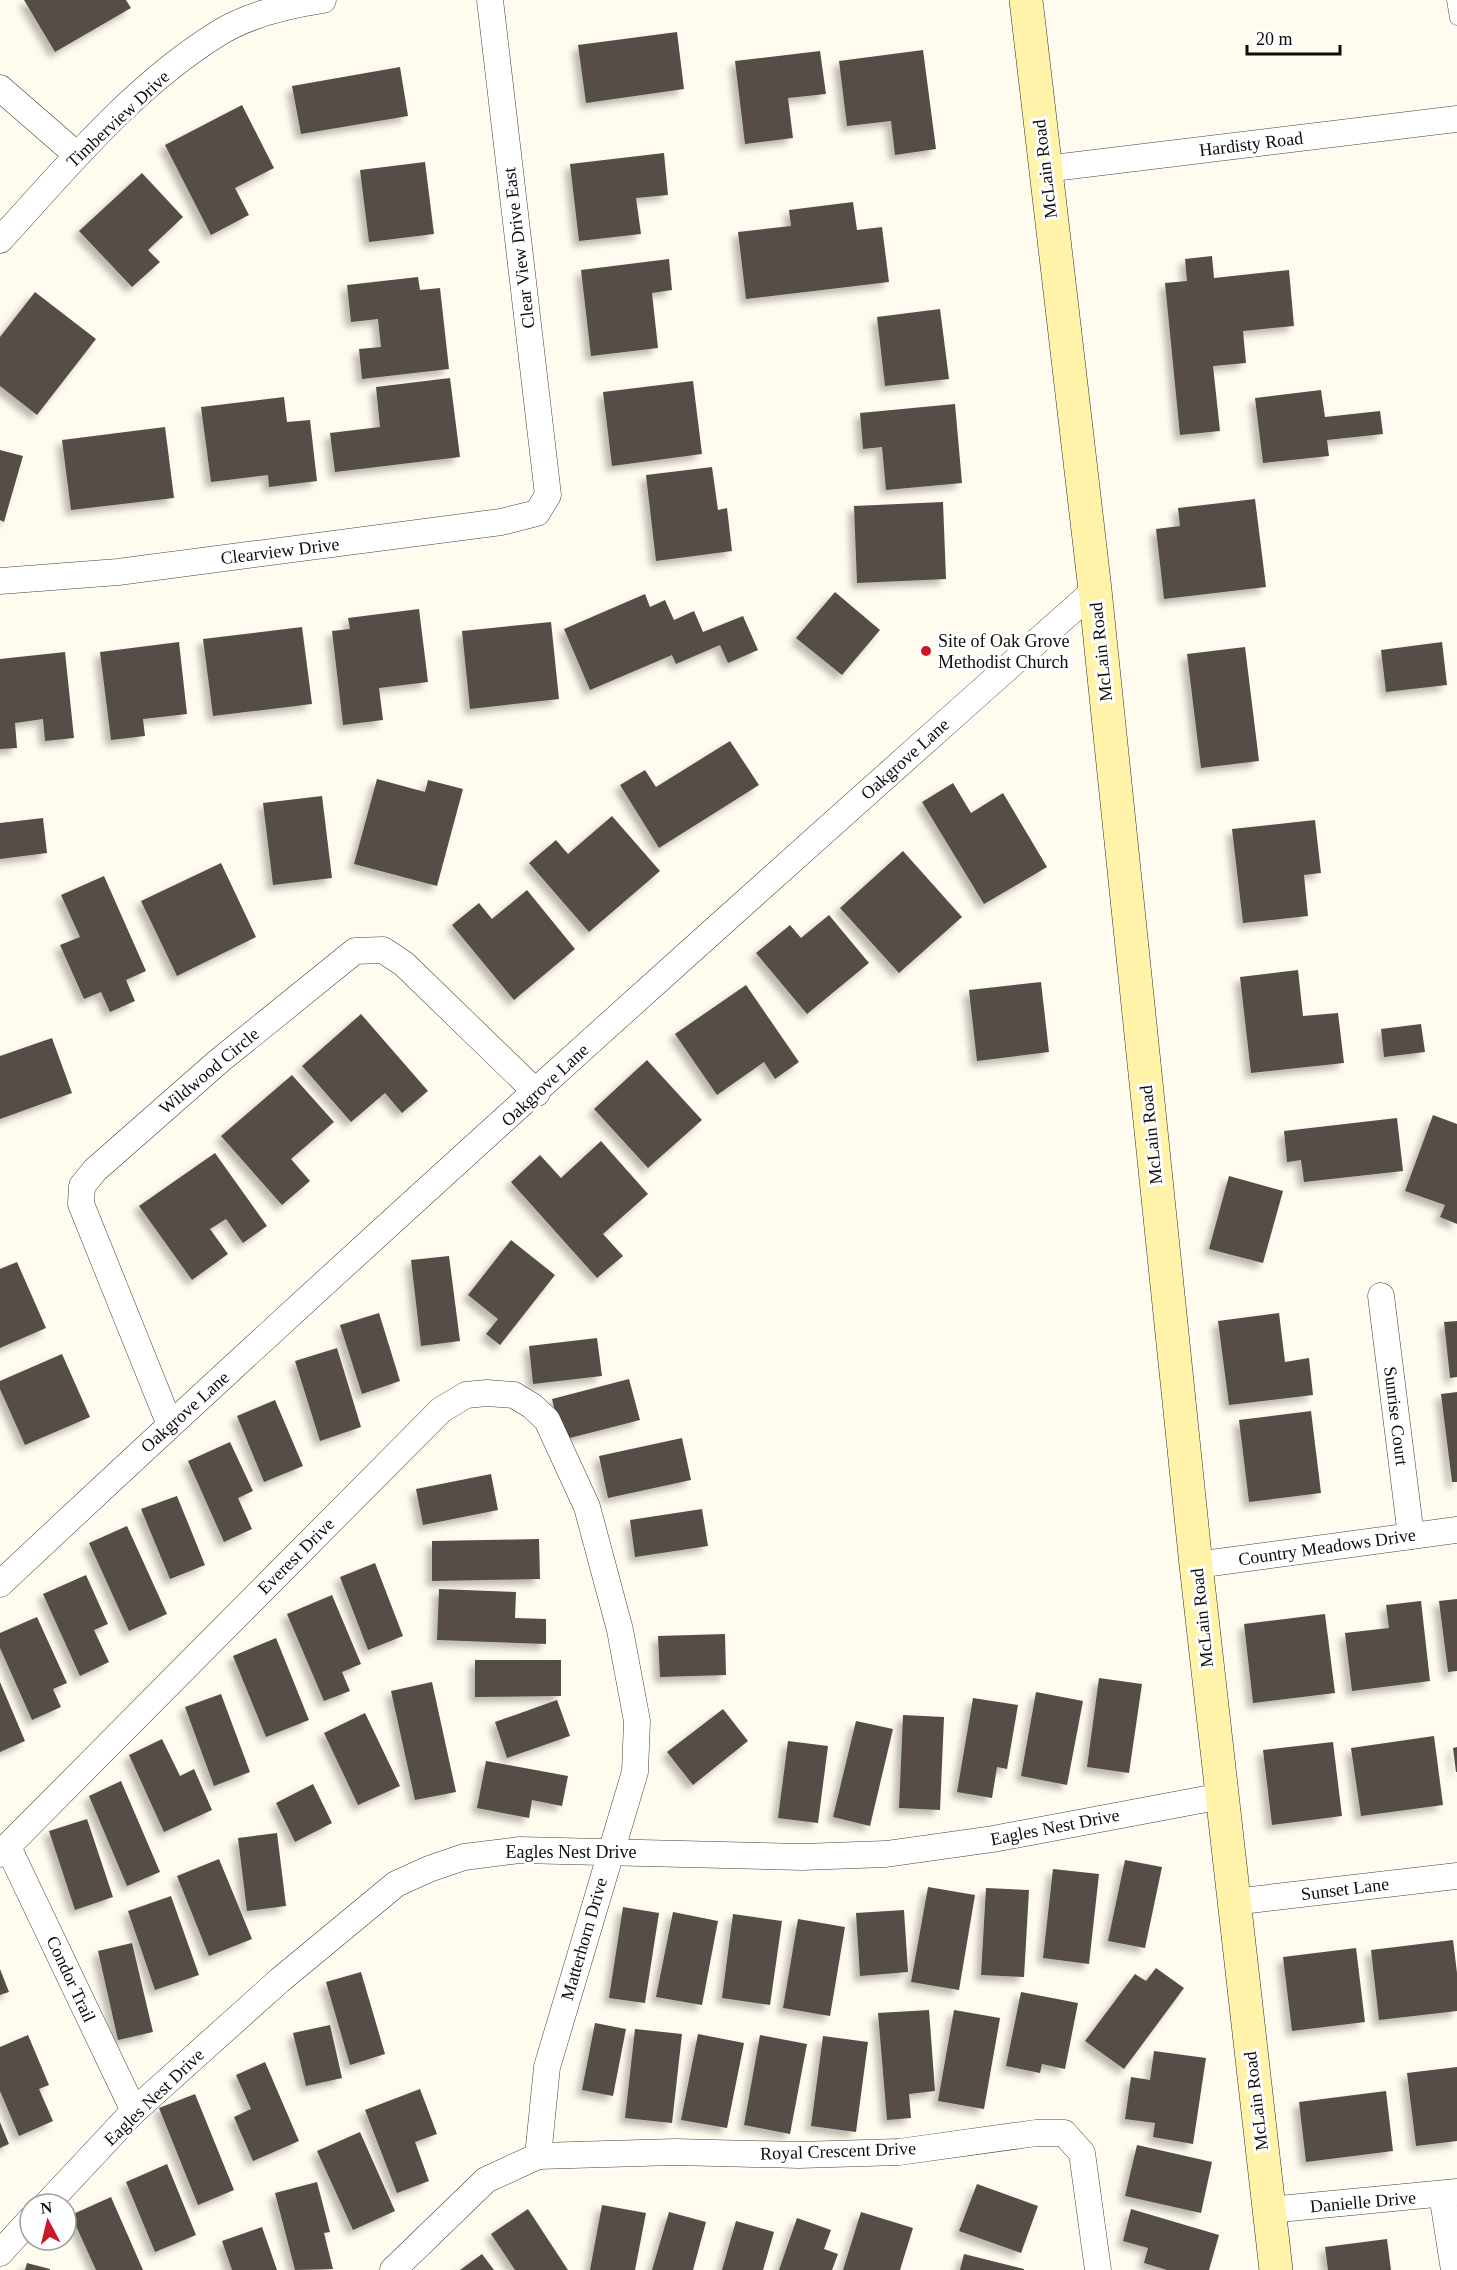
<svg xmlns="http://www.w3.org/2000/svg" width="1457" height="2270" font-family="Georgia,serif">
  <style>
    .building { fill: #574e48; filter: url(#shadow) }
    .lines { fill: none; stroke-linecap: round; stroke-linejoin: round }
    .lane-casing { stroke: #404040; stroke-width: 15 }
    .street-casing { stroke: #404040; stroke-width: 27 }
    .secondary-casing { stroke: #2f2f2f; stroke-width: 34 }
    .lane { stroke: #fff; stroke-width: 14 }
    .street { stroke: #fff; stroke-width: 26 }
    .secondary { stroke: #fff3a9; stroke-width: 33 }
    .poi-dot { fill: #cd1623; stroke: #fff; stroke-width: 2 }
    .labels { text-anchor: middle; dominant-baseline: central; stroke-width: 6; stroke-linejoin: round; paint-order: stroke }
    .street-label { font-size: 18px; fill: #0d0d0d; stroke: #fff }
    .poi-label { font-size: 18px; fill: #0d0d0d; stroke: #fff; text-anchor: start }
  </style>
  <defs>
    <filter id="shadow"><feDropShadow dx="-5.5" dy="5.5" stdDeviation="3" flood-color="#0004"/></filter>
  </defs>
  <rect width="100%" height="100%" fill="#fffbee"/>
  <g class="building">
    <polygon points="24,0 126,0 131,8 55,52"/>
    <polygon points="677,32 684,89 586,103 578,45"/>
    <polygon points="923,50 936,149 895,155 891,121 847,126 839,61"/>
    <polygon points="820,51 826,94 788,98 793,138 745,144 735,61"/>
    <polygon points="400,67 408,116 301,134 292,86"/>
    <polygon points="242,105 274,168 235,188 249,215 211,235 165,145"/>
    <polygon points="664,153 668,195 636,198 641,234 579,241 570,164"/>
    <polygon points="425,162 434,234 369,242 360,170"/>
    <polygon points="142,173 183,217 148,250 160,262 132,287 79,231"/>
    <polygon points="853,202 857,230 882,227 889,282 746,299 738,232 791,226 789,210"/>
    <polygon points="1212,256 1214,278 1289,270 1294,326 1243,331 1246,363 1213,366 1220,431 1180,435 1165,283 1187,281 1185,259"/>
    <polygon points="669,259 672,290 652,293 658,348 591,356 581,270"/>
    <polygon points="418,277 420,290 440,288 449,369 362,379 359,349 381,347 378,319 351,322 347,285"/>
    <polygon points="35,292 96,339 37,415 0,386 0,337"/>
    <polygon points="940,309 949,379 885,386 877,317"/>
    <polygon points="450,378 460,457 335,472 330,433 380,427 376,387"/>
    <polygon points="693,381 702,454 612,466 603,392"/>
    <polygon points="1321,390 1325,417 1380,411 1383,434 1327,440 1329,456 1263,463 1255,398"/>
    <polygon points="284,397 287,422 310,420 317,481 269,487 268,475 211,482 201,407"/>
    <polygon points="955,404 962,483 886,490 882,447 863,449 860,413"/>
    <polygon points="165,427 174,498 71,510 62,440"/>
    <polygon points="0,450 23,456 4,522 0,520"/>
    <polygon points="712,467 718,510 727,508 732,551 656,561 646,475"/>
    <polygon points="1255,499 1266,587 1164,599 1156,529 1180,526 1178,508"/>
    <polygon points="943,502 946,579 857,583 854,506"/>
    <polygon points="835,592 880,630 842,675 796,638"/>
    <polygon points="645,594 650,607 665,600 674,620 694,611 703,632 743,616 758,650 728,663 720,645 676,664 672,655 590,690 564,629"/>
    <polygon points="419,609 428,682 379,688 383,720 343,725 332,631 350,629 348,618"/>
    <polygon points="551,622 559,699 470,709 462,631"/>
    <polygon points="302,627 312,704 213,716 203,639"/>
    <polygon points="179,642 187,714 143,719 145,736 111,740 100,652"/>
    <polygon points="1442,642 1447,685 1386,692 1381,650"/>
    <polygon points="1245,647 1259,761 1201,768 1187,654"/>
    <polygon points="65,652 74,738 45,741 43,719 15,723 17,748 0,749 0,659"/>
    <polygon points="730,741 759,785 659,848 620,785 645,770 656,787"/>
    <polygon points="377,779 425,792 428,780 463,789 437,886 354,864"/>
    <polygon points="953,783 971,813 1003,793 1047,867 984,904 922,802"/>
    <polygon points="322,796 332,878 273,885 263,803"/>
    <polygon points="612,816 660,871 589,932 529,863 556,840 568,854"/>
    <polygon points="43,818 47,853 0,859 0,823"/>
    <polygon points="1315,820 1321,873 1304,875 1308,916 1243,923 1232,829"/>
    <polygon points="903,851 962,917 899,973 840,908"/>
    <polygon points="221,863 256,937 177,976 141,901"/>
    <polygon points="104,876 146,971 126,980 135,1001 110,1012 101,992 84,999 60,945 80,937 61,895"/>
    <polygon points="527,890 575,949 514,1000 452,925 479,903 492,919"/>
    <polygon points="829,915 869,963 807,1014 756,953 790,925 801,938"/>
    <polygon points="1298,970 1303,1016 1338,1013 1344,1063 1251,1073 1240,977"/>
    <polygon points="1041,982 1049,1052 977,1061 969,990"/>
    <polygon points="746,985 799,1062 775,1079 764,1062 717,1095 675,1034"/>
    <polygon points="361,1014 428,1091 402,1113 385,1093 351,1122 302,1066"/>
    <polygon points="1421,1024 1425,1052 1384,1057 1381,1029"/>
    <polygon points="52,1038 72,1093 0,1119 0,1056"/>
    <polygon points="647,1060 702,1120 648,1168 594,1109"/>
    <polygon points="292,1075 334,1122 291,1159 310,1181 282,1205 221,1136"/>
    <polygon points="1433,1115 1457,1124 1457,1224 1440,1217 1445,1205 1405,1191"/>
    <polygon points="1397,1118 1403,1171 1304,1182 1301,1160 1287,1162 1284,1131"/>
    <polygon points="601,1141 648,1194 603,1234 623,1256 597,1278 511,1182 540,1155 561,1178"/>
    <polygon points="215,1153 267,1226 243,1243 226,1219 210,1229 228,1254 192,1280 139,1206"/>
    <polygon points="1229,1176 1283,1191 1263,1263 1209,1249"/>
    <polygon points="511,1240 555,1275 500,1345 486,1334 498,1319 468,1295"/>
    <polygon points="449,1256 460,1341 421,1346 411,1260"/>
    <polygon points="17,1262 46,1328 0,1348 0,1269"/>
    <polygon points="379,1313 400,1381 362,1394 340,1325"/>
    <polygon points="1279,1313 1285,1362 1309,1358 1313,1395 1229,1405 1218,1321"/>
    <polygon points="1457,1321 1457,1377 1450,1378 1444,1322"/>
    <polygon points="597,1338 602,1376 533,1384 529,1346"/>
    <polygon points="337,1348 361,1427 320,1441 295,1361"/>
    <polygon points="62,1354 90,1417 25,1445 0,1389 0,1381"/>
    <polygon points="629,1379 640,1420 562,1440 552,1399"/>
    <polygon points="1457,1392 1457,1482 1452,1482 1441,1394"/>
    <polygon points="275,1400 303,1466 264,1482 237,1416"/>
    <polygon points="1311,1411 1321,1493 1249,1502 1239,1420"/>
    <polygon points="682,1438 691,1480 608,1498 599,1456"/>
    <polygon points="230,1442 253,1491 238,1498 252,1529 224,1542 188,1461"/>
    <polygon points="491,1474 498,1510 423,1525 416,1489"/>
    <polygon points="177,1496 205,1565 170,1579 141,1509"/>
    <polygon points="702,1509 708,1546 635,1557 630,1520"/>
    <polygon points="127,1526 167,1614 129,1631 89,1543"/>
    <polygon points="539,1539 540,1579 432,1581 432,1541"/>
    <polygon points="375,1563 403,1636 368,1650 340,1577"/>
    <polygon points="86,1575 108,1624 94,1630 109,1662 80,1676 43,1594"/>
    <polygon points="439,1589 516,1592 515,1618 546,1619 546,1644 437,1640"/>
    <polygon points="332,1595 361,1664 342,1672 350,1691 324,1701 287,1614"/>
    <polygon points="1457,1599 1457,1671 1448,1672 1439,1601"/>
    <polygon points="1421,1601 1430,1681 1352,1691 1345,1633 1389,1628 1386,1605"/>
    <polygon points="1325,1614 1335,1693 1253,1703 1244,1624"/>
    <polygon points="37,1617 67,1683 53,1689 61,1707 32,1720 0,1648 0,1633"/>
    <polygon points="725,1634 726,1675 660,1677 658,1636"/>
    <polygon points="276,1638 309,1720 266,1737 233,1656"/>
    <polygon points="475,1660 561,1660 561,1696 475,1697"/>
    <polygon points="1099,1678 1142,1684 1129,1773 1087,1767"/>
    <polygon points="0,1682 25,1741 0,1752"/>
    <polygon points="432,1682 456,1792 415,1800 391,1691"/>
    <polygon points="1036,1692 1083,1701 1067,1785 1021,1776"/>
    <polygon points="221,1694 250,1772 214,1786 185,1707"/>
    <polygon points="973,1698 1018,1705 1007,1769 997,1767 992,1798 957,1792"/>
    <polygon points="557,1700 570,1736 507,1758 495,1722"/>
    <polygon points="723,1709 748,1741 693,1785 667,1752"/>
    <polygon points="365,1713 400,1786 358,1805 324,1733"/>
    <polygon points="903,1715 944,1717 940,1810 899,1808"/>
    <polygon points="856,1721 893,1729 870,1826 833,1817"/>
    <polygon points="1434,1736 1443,1805 1361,1816 1351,1748"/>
    <polygon points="162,1739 180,1776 194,1769 212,1810 164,1832 129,1755"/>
    <polygon points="788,1741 828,1746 818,1823 778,1818"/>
    <polygon points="1333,1742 1342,1816 1272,1825 1263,1750"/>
    <polygon points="1457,1747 1457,1772 1456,1772 1453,1748"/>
    <polygon points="486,1761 568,1776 562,1806 532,1800 529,1818 477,1808"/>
    <polygon points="121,1781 160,1872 127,1886 89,1796"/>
    <polygon points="313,1784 332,1823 295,1842 276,1803"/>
    <polygon points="87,1819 113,1897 75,1910 49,1831"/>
    <polygon points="277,1833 286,1906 247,1911 238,1838"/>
    <polygon points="219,1859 252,1939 209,1956 177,1876"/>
    <polygon points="1125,1860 1162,1867 1145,1948 1108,1941"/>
    <polygon points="1053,1869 1099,1874 1089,1964 1043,1958"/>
    <polygon points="928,1887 975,1895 959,1990 911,1982"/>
    <polygon points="986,1888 1029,1890 1024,1977 981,1975"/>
    <polygon points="171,1896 199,1975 155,1990 128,1911"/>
    <polygon points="623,1907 659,1913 645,2003 609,1998"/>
    <polygon points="904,1910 908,1972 860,1976 856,1913"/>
    <polygon points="673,1912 718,1921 702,2005 656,1997"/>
    <polygon points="733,1914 782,1921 770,2005 722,1998"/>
    <polygon points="798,1919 845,1927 830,2016 783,2008"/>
    <polygon points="1453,1940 1457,1973 1457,2011 1379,2020 1371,1950"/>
    <polygon points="132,1943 153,2032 118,2040 98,1951"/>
    <polygon points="1356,1948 1365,2022 1292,2031 1283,1957"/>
    <polygon points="1156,1968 1184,1988 1124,2069 1085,2041 1135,1974 1146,1981"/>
    <polygon points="0,1969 9,1992 0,1995"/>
    <polygon points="361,1972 385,2054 350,2065 326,1982"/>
    <polygon points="1021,1992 1078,2003 1065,2069 1042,2064 1040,2073 1006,2066"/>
    <polygon points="929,2010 935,2091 909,2094 911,2118 887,2120 878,2013"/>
    <polygon points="954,2010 1000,2018 984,2109 938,2101"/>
    <polygon points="595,2023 626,2029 613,2096 582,2090"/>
    <polygon points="330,2025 342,2078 306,2086 293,2033"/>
    <polygon points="635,2029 682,2034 672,2123 625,2118"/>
    <polygon points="698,2034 744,2043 727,2128 681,2120"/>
    <polygon points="28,2035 49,2085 39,2089 53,2121 19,2136 0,2091 0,2047"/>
    <polygon points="760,2035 807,2044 790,2134 744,2125"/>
    <polygon points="823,2036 868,2042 856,2132 811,2126"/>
    <polygon points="1154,2051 1206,2058 1193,2144 1153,2137 1155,2123 1125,2119 1131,2077 1150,2080"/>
    <polygon points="265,2062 299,2141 253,2161 234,2117 251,2109 236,2075"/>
    <polygon points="1457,2067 1457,2141 1416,2146 1407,2073"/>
    <polygon points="420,2089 437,2134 415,2142 429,2181 397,2193 365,2110"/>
    <polygon points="1386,2091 1393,2151 1306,2162 1299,2102"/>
    <polygon points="195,2094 234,2190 198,2205 159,2108"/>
    <polygon points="0,2122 9,2144 0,2148"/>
    <polygon points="360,2132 395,2211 353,2230 317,2151"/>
    <polygon points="1137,2145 1212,2162 1201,2213 1125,2196"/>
    <polygon points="167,2164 196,2235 155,2252 126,2182"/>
    <polygon points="317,2182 330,2232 324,2233 333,2269 295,2270 275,2193"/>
    <polygon points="977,2184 1038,2206 1021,2253 959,2231"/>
    <polygon points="111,2197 143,2270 96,2270 71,2215"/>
    <polygon points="602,2205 646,2213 635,2270 590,2270"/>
    <polygon points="528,2209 568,2270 515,2270 491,2234"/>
    <polygon points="1131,2209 1219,2235 1209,2270 1167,2270 1144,2263 1148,2248 1123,2241"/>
    <polygon points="669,2212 706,2222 693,2270 652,2270"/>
    <polygon points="861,2212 913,2228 900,2270 843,2270"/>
    <polygon points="797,2218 831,2230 824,2249 838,2254 832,2270 779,2270"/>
    <polygon points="736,2221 774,2232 763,2270 722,2270"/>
    <polygon points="262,2227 277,2270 232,2270 222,2241"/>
    <polygon points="1387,2239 1391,2270 1328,2270 1325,2247"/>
    <polygon points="482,2254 494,2270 460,2270"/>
    <polygon points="964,2254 1024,2269 1024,2270 960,2270"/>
    <polygon points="27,2263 50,2269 50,2270 25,2270"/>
  </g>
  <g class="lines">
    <defs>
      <polyline id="lane" points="1454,0 1457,18"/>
      <g id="street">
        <polyline points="0,88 77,155"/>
        <polyline points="1045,169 1457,119"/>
        <path d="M0,240c67,-73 133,-154 219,-207 29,-18 71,-28 104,-33"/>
        <polyline points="0,581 118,572 501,522 537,513 548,495 490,0"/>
        <polyline points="1381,1296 1411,1536"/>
        <polyline points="170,1425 81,1204 82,1186 95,1170 219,1061 355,951 383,950 404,964 537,1093"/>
        <polyline points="1196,1565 1457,1530"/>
        <path d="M0,1584c359,-337 726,-666 1095,-994"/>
        <polyline points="8,1847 134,2111"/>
        <polyline points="0,1854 441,1410 466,1395 487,1393 514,1395 532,1406 547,1420 587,1507 620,1630 637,1721 635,1772 547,2067 538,2156 486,2180 393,2270"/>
        <polyline points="1233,1902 1457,1876"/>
        <polyline points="538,2156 675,2152 799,2155 899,2152 1036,2133 1064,2133 1082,2153 1098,2270"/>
        <polyline points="1442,2194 1454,2270"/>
        <polyline points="47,2204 134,2111 280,1980 396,1884 429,1869 464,1857 520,1850 802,1857 886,1854 993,1839 1222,1796"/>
        <polyline points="1269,2210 1457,2192"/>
        <polyline points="0,2253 30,2220"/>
      </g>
      <polyline id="secondary" points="1026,0 1095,590 1196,1565 1276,2270"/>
    </defs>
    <use href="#lane" class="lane-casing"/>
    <use href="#street" class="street-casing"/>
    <use href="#secondary" class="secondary-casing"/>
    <use href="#lane" class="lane"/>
    <use href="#street" class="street"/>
    <use href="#secondary" class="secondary"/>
  </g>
  <circle class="poi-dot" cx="926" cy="651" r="6"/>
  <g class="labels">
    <g class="street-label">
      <text transform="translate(118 119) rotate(-43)">Timberview Drive</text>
      <text transform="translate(1251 144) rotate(-7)">Hardisty Road</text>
      <text transform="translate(1045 169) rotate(-97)">McLain Road</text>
      <text transform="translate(519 248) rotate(-97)">Clear View Drive East</text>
      <text transform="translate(280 551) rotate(-7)">Clearview Drive</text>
      <text transform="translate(1101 652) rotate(-96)">McLain Road</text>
      <text transform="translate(905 759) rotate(-42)">Oakgrove Lane</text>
      <text transform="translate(209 1071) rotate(-40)">Wildwood Circle</text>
      <text transform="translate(545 1085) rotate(-43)">Oakgrove Lane</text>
      <text transform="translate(1151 1135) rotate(-96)">McLain Road</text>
      <text transform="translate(185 1412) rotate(-42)">Oakgrove Lane</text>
      <text transform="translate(1396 1416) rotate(83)">Sunrise Court</text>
      <text transform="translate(1327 1547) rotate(-8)">Country Meadows Drive</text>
      <text transform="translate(296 1556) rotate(-45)">Everest Drive</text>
      <text transform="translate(1202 1618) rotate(-96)">McLain Road</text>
      <text transform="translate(1055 1827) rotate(-11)">Eagles Nest Drive</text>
      <text x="571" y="1852">Eagles Nest Drive</text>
      <text transform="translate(1345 1889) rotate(-7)">Sunset Lane</text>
      <text transform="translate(584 1939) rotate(-74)">Matterhorn Drive</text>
      <text transform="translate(71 1979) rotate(65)">Condor Trail</text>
      <text transform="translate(154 2097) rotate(-44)">Eagles Nest Drive</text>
      <text transform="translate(1256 2101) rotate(-97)">McLain Road</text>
      <text transform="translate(838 2151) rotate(-2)">Royal Crescent Drive</text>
      <text transform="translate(1363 2202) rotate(-5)">Danielle Drive</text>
    </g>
    <g class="poi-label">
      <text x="938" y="641">Site of Oak Grove<tspan x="938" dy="21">Methodist Church</tspan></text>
    </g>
  </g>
  <g transform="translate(48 2222) rotate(353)"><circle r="28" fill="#ffffff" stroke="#9e9e9e" stroke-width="1.5"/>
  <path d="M0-4.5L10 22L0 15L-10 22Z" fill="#cd1623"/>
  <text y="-9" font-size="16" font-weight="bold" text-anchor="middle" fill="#0d0d0d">N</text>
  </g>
  <path d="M1247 45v9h93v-9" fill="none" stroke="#0d0d0d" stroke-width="3"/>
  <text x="1256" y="45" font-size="18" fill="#0d0d0d" stroke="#ffffff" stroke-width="4.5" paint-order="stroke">20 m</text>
</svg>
